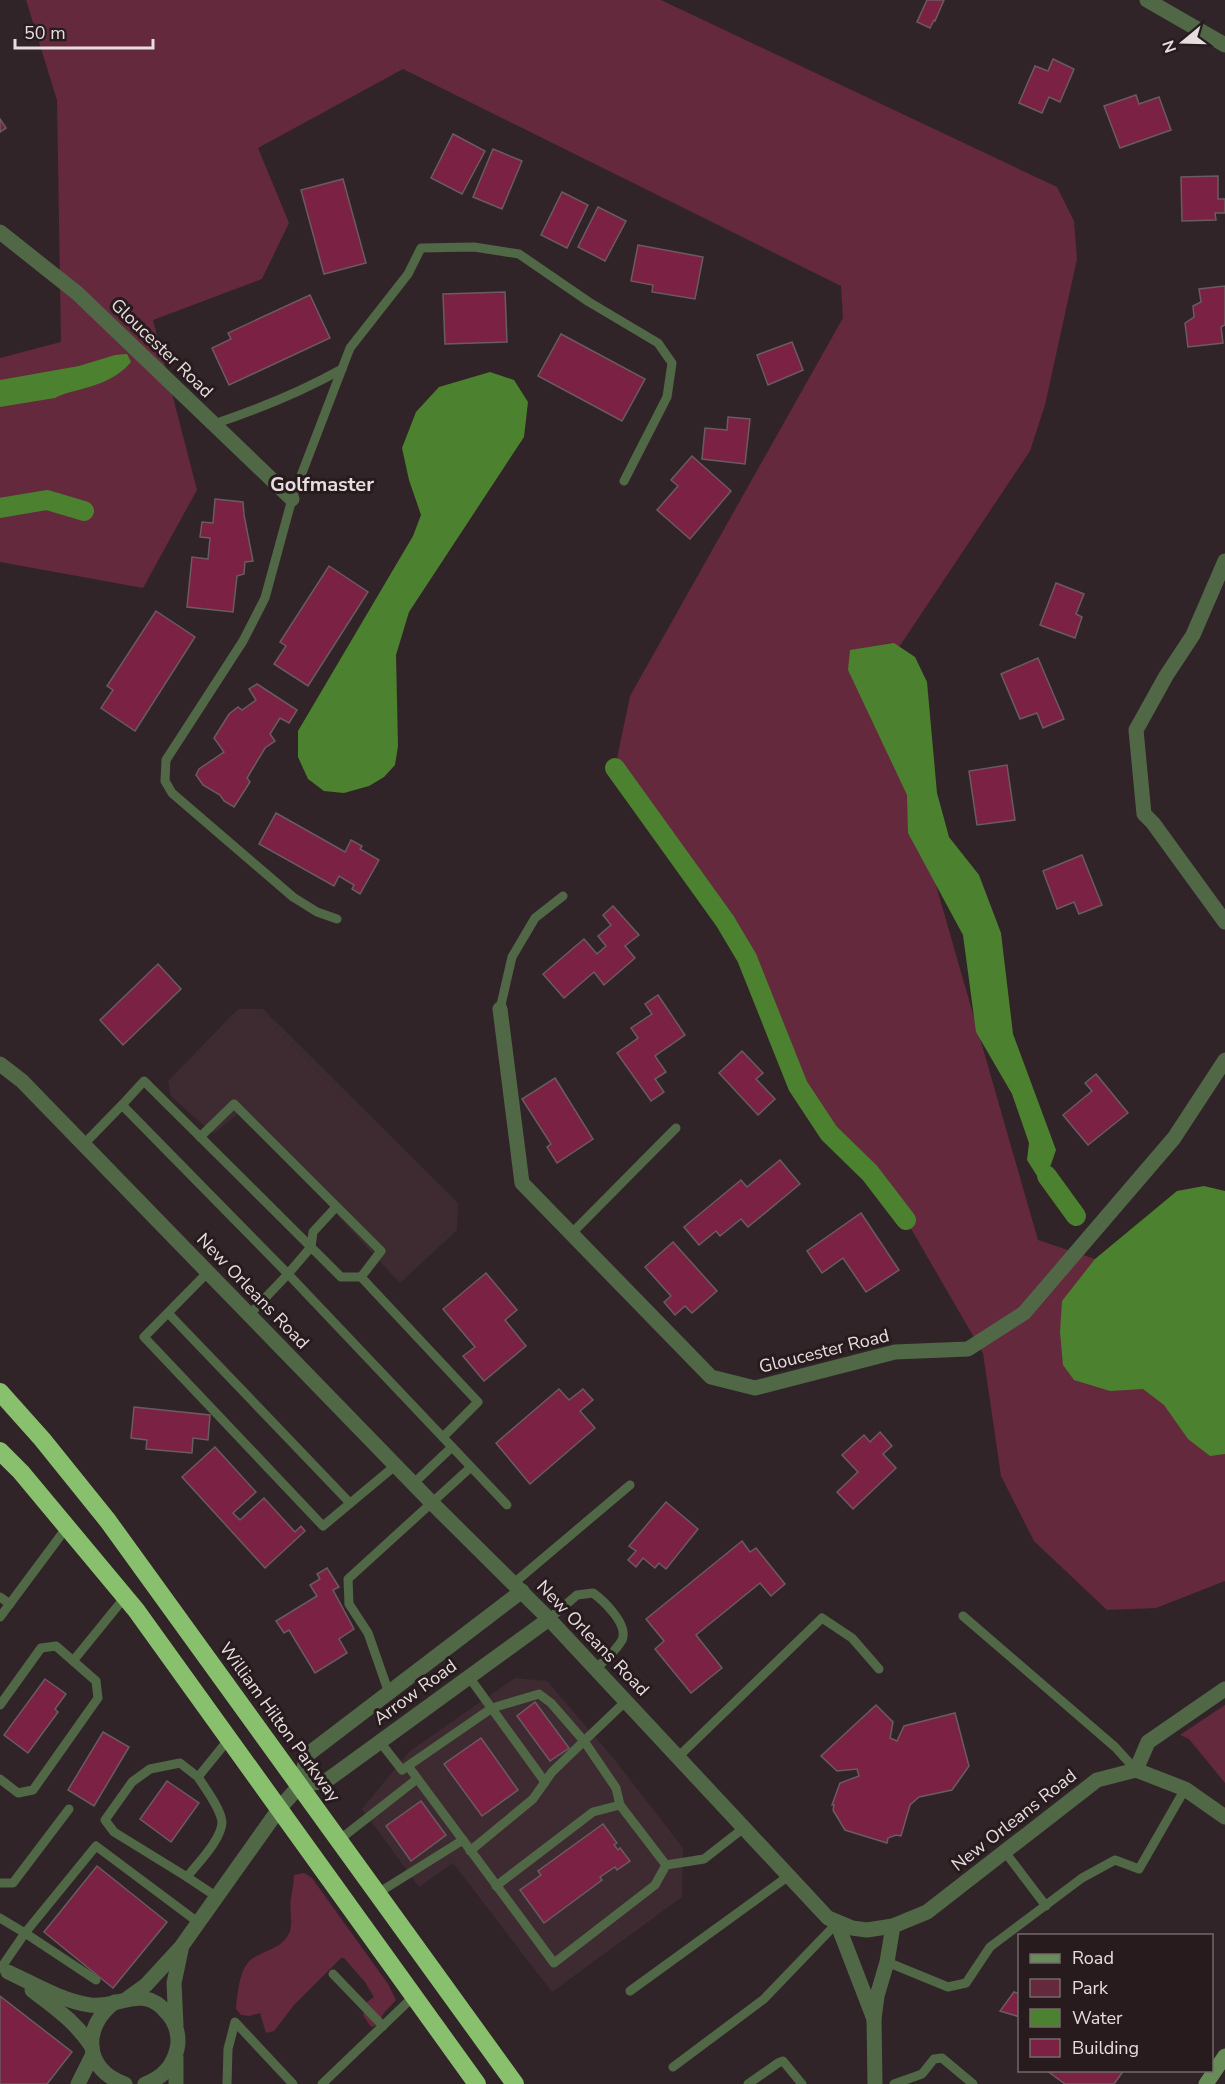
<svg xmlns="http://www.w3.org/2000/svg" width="1225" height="2084" font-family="'Nunito Sans',sans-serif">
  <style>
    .built { fill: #3e2b31 }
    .green { fill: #64293d }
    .water { fill: #4c812f }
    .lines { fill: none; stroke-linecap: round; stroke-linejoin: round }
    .canal { stroke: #4c812f; stroke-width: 20 }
    .building { fill: #7b2144; stroke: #6a5b5f; stroke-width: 1.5 }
    .lane { stroke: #516847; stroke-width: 9 }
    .street { stroke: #516847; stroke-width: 15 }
    .secondary { stroke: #688c57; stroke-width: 15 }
    .highway { stroke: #88c06d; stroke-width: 18 }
    .labels { text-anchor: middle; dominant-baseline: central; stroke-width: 6; stroke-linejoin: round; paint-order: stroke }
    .street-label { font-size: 18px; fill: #e6dddf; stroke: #271b1e }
    .neighbourhood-label { font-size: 20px; font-weight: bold; fill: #e6dddf; stroke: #271b1e }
  </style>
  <rect width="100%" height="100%" fill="#312428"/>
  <g class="built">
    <polygon points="238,1009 263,1009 458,1203 457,1230 400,1283 241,1111 213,1134 171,1096 168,1081"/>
    <polygon points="515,1678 547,1681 614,1759 683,1848 682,1897 552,1992 453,1863 419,1887 362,1809 410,1751"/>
  </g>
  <g class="green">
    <polygon points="26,0 661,0 1057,187 1074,221 1077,259 1045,405 1030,451 877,680 1038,1240 1095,1259 1225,1296 1225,1581 1156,1608 1107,1610 1034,1541 1001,1476 983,1353 906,1220 870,1173 829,1133 798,1086 747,958 725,921 615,768 630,696 843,318 841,286 403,69 258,148 289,223 262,279 153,320 197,490 143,588 0,562 0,358 61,342 57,100"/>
    <polygon points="1225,1705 1225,1783 1189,1739 1180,1735"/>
    <path d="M304,1873l8,5 76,106 8,16 -13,14 -4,11 -8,2 -8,-12 4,-13 7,-5 -9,-15 -21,-24h-3l-47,47 -20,26 -8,2 -6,-20 -11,3 -8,-1 -5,-6c1,-12 3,-35 11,-45 10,-14 35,-12 43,-33 3,-11 -1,-22 1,-33 1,-7 3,-15 3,-23z"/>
  </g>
  <g class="water">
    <path d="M127,354l4,8c-12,15 -30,22 -49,27 -10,3 -18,4 -27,9l-55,9v-27l79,-14 36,-11z"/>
    <polygon points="490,372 514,380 528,402 524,437 409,612 396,655 398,746 395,765 384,777 369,786 344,793 324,791 308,779 298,757 298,731 413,536 421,515 409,480 402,448 416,412 439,387"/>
    <polygon points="894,643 915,657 927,682 937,793 949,837 979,875 1001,933 1013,1034 1056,1150 1047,1176 1039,1179 1027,1160 1029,1143 1012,1094 976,1032 963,935 908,833 907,795 848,670 850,650"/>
    <polygon points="1204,1186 1225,1191 1225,1454 1210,1456 1188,1439 1164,1405 1143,1389 1110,1391 1074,1380 1063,1365 1060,1332 1062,1301 1095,1259 1177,1191"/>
  </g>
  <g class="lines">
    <g class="canal">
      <polyline points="0,508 47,500 84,511"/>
      <polyline points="615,768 725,921 747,958 798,1086 829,1133 870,1173 906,1220"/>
      <polyline points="1047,1176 1076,1216"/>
    </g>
  </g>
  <g class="building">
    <polygon points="927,0 944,0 935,21 934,20 930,28 917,22"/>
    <polygon points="1053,59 1074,69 1060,102 1049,97 1042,113 1019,103 1035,66 1048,71"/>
    <polygon points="1136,95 1139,104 1159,97 1171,130 1120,148 1104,106"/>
    <polygon points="0,119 6,128 0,132"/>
    <polygon points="453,134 485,151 462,194 431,178"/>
    <polygon points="493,149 522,161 502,209 473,197"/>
    <polygon points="1218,176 1218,199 1225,199 1225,213 1215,213 1216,220 1182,221 1181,177"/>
    <polygon points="343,179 366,263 324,274 301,190"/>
    <polygon points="562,192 588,205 567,248 541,235"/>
    <polygon points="598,207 626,221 605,261 578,247"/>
    <polygon points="638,245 703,257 695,299 652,292 653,285 631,281"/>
    <polygon points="1225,286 1225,325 1221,327 1223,343 1188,347 1185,323 1194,317 1193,306 1201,302 1199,289"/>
    <polygon points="505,292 507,342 445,344 443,294"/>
    <polygon points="310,295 330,338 229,385 212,348 231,339 228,333"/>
    <polygon points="561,334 645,379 622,421 538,376"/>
    <polygon points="792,342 803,370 768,385 757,355"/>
    <polygon points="728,417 750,419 745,464 702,459 705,428 727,430"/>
    <polygon points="692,456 731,491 690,539 657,510 678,486 671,480"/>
    <polygon points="215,499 243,502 244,515 253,561 245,562 244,574 237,576 233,612 187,607 192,557 208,559 210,538 200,537 202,522 213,523"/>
    <polygon points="329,566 368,592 308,686 274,664 286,646 280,642"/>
    <polygon points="1056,583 1084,594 1076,614 1082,617 1075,638 1040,625"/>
    <polygon points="156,611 195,637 135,731 101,708 113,690 107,686"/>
    <polygon points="1038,658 1064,719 1043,728 1037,713 1020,719 1001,674"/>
    <polygon points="257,684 297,710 289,723 280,718 270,734 275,741 265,748 247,778 250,782 234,807 224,801 220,795 203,785 196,775 199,769 224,752 214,738 229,714 238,707 242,710 256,700 249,689"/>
    <polygon points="1007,765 1015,820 977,825 969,771"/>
    <polygon points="276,813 345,852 351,840 362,846 360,849 379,860 360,894 352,889 354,885 339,876 334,886 259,844"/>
    <polygon points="1082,855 1102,905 1079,914 1074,902 1057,909 1043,871"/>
    <polygon points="613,906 639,935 625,946 635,958 604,985 594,972 564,998 543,974 584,939 597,954 606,946 598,936 611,925 603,915"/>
    <polygon points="158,964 181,989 123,1045 100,1020"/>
    <polygon points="658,995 685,1035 655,1056 666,1072 655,1079 664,1092 651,1101 617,1053 638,1038 631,1028 652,1014 645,1004"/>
    <polygon points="742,1051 763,1073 756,1079 775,1099 758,1115 719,1073"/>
    <polygon points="1096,1074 1128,1113 1088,1145 1063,1115 1092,1091 1085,1083"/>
    <polygon points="555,1078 593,1139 557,1163 547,1147 551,1144 522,1099"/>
    <polygon points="780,1160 800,1184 748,1227 741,1219 720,1236 716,1231 699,1245 684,1227 741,1180 747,1187"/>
    <polygon points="861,1213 899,1270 866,1292 843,1258 822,1273 807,1251"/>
    <polygon points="673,1242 717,1291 692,1313 685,1306 675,1315 664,1302 671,1296 645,1267"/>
    <polygon points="486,1273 517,1310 505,1320 526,1346 484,1381 463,1356 475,1347 443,1309"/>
    <polygon points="559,1389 569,1400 583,1389 593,1400 580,1411 595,1428 530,1484 496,1443"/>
    <polygon points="134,1407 210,1415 208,1440 193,1438 192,1453 146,1449 147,1440 131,1438"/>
    <polygon points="880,1432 892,1446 883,1454 896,1468 853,1509 837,1492 858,1472 842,1455 864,1435 870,1442"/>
    <polygon points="215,1447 256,1492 233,1513 240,1520 264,1498 295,1532 301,1526 305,1531 265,1568 182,1477"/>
    <polygon points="666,1502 698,1529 666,1569 659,1563 655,1568 643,1558 636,1567 628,1560 636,1551 629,1546"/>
    <polygon points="742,1541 750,1552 756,1548 785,1584 771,1596 760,1583 696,1635 722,1668 691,1693 655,1649 664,1641 646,1619"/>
    <polygon points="327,1568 339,1587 333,1590 354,1629 339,1639 347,1653 315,1673 289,1630 284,1633 276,1621 317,1596 310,1585 320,1579 317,1574"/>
    <polygon points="45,1679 66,1694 55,1709 58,1712 28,1753 4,1735"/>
    <polygon points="535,1702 569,1748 550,1761 517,1716"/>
    <polygon points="876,1705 893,1722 890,1738 897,1741 904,1726 955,1713 969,1766 952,1790 919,1797 910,1805 901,1836 896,1835 888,1838 887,1843 845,1830 833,1810 834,1805 832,1805 840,1783 859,1776 857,1769 837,1771 821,1756"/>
    <polygon points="103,1732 129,1747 94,1806 68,1790"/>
    <polygon points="481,1738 518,1790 482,1816 444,1764"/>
    <polygon points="167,1781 199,1803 171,1842 140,1819"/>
    <polygon points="421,1801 446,1835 411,1861 386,1826"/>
    <polygon points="603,1824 617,1843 614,1845 618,1850 620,1848 630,1861 617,1870 615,1867 600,1877 602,1880 544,1923 520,1890 541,1875 538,1871"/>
    <polygon points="97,1866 167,1922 113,1988 44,1932"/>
    <polygon points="1014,1992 1020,1994 1020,2017 1000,2011"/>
    <polygon points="0,1996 72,2052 47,2084 0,2084"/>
    <polygon points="1046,2070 1124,2070 1114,2084 1065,2084"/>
  </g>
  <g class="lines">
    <g class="lane">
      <path d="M214,424c45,-15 87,-32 128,-55"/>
      <polyline points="337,919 317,912 293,897 172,793 165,781 166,760 243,641 265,598 292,499 350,348 408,274 421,248 474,247 519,254 589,302 658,343 672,363 667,397 624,481"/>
      <polyline points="500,1009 512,957 535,918 563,896"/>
      <polyline points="122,1105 144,1081 341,1277 361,1277 478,1402 443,1437"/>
      <polyline points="200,1137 234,1104 381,1251 361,1277"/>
      <polyline points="83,1145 122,1105 288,1274 311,1247 313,1232 336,1207"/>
      <polyline points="571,1234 676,1128"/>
      <polyline points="208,1272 144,1337 323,1526 396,1465"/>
      <polyline points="168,1313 350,1503"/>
      <polyline points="249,1315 288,1274 507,1505"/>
      <polyline points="414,1483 452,1447"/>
      <polyline points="514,1583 630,1485"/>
      <polyline points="0,1597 10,1604"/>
      <polyline points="963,1616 1115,1747 1136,1770"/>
      <polyline points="0,1617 67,1527"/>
      <path d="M549,1619l28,-24 16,-2c11,8 36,32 29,47 -5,10 -18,20 -26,29"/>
      <polyline points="73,1661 125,1597"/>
      <polyline points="469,1677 545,1782"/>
      <polyline points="389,1693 368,1633 349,1604 348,1579 471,1467"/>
      <polyline points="626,1701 584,1741 616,1788 620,1805 666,1865"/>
      <polyline points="0,1705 41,1648 56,1646 96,1681 98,1698 33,1790 18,1793 0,1779"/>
      <polyline points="380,1742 402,1770 492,1708 539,1694 551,1703 584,1741 552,1772 533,1799 470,1851"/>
      <polyline points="678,1757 822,1618 852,1638 879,1669"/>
      <polyline points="408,1766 554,1963 655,1885 666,1865 704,1859 745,1827"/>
      <polyline points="339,1840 417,1779"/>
      <polyline points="1005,1852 1046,1906"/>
      <polyline points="187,1877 114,1832 105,1820 132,1782 150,1769 180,1763 198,1777"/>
      <polyline points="0,1883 13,1883 69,1809"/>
      <polyline points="496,1886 593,1812 620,1805"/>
      <polyline points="378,1893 463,1840"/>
      <path d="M217,1897l-30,-20c10,-13 35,-38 35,-55 -1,-13 -17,-34 -24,-45l30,-37"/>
      <polyline points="0,1918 25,1933 96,1846 199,1923"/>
      <polyline points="887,1962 948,1987 966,1983 990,1947 1082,1878 1115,1860 1139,1869 1185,1789"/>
      <polyline points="1,1968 25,1933 96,1980"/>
      <polyline points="333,1974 383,2026"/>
      <polyline points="630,1991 790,1875"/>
      <polyline points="673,2067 764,1999 837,1923"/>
      <polyline points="227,2084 228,2049 235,2022 293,2084"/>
      <polyline points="322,2084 414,1996"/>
      <polyline points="748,2084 778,2063 783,2061 802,2084"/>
      <polyline points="894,2084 922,2074 934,2059 942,2058 973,2084"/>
    </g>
    <g class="street">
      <polyline points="1147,0 1225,45"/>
      <polyline points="0,232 77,293 292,499"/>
      <polyline points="1225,561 1193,635 1166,676 1136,730 1144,814 1153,823 1225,922"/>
      <polyline points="500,1009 522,1183 711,1377 755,1388 895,1352 968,1349 1024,1313 1174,1138 1225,1060"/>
      <polyline points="0,1064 22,1081 432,1503 549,1619 828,1918 852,1928 867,1930 893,1926 927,1912 1097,1780 1136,1770 1185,1789 1225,1817"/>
      <polyline points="1136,1770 1148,1742 1225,1689"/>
      <polyline points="300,1785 326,1781 549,1619"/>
      <polyline points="837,1923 874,2019"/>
      <path d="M8,1972c26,12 54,29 82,33 30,4 52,-23 78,9 8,9 12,23 9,35 -4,18 -15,29 -32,35"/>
      <path d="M32,1990c24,19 43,31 60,57"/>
      <polyline points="128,1998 146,1985 181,1947 279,1809 300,1785 307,1755 522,1591"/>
      <path d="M115,2002c-33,24 -32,68 10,82"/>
      <polyline points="176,2025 174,1983 181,1950"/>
      <polyline points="176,2057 176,2084"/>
      <polyline points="78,2084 93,2054"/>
      <polyline points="875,2084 874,2019 877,1996 887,1962 893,1926"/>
    </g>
    <polyline class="secondary" points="1206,2084 1225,2056"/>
    <g class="highway">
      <polyline points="0,1392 42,1439 108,1521 515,2084"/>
      <polyline points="0,1451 21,1472 136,1610 477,2084"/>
    </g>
  </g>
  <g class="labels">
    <g class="street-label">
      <text transform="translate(162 348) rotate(44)">Gloucester Road</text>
      <text transform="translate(253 1291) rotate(46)">New Orleans Road</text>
      <text transform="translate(824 1351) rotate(-14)">Gloucester Road</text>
      <text transform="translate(593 1638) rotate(46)">New Orleans Road</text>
      <text transform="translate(415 1692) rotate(-36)">Arrow Road</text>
      <text transform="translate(280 1722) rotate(54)">William Hilton Parkway</text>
      <text transform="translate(1014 1820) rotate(-38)">New Orleans Road</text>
    </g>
    <g class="neighbourhood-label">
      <text x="322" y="484">Golfmaster</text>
    </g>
  </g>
  <rect x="1018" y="1934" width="195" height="138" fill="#271b1e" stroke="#73696b" stroke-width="1.5"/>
  <rect x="1030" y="1954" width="30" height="9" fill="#688c57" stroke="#73696b" stroke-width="1.5"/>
  <text x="1072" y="1964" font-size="18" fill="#e6dddf">Road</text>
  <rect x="1030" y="1979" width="30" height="18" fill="#64293d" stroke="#73696b" stroke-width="1.5"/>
  <text x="1072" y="1994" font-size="18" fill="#e6dddf">Park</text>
  <rect x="1030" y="2009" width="30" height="18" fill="#4c812f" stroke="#73696b" stroke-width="1.5"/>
  <text x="1072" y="2024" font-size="18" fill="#e6dddf">Water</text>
  <rect x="1030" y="2039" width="30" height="18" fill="#7b2144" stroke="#73696b" stroke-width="1.5"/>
  <text x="1072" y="2054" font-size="18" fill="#e6dddf">Building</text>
  <g transform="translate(1183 42) rotate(251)" stroke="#271b1e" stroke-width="4.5" paint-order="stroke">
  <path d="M0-4.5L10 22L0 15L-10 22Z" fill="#e6dddf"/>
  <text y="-9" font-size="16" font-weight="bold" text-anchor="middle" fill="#e6dddf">N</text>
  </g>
  <path d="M15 39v9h138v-9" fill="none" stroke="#e6dddf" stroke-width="3"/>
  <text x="24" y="39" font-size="18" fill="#e6dddf" stroke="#271b1e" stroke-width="4.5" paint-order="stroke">50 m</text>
</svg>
